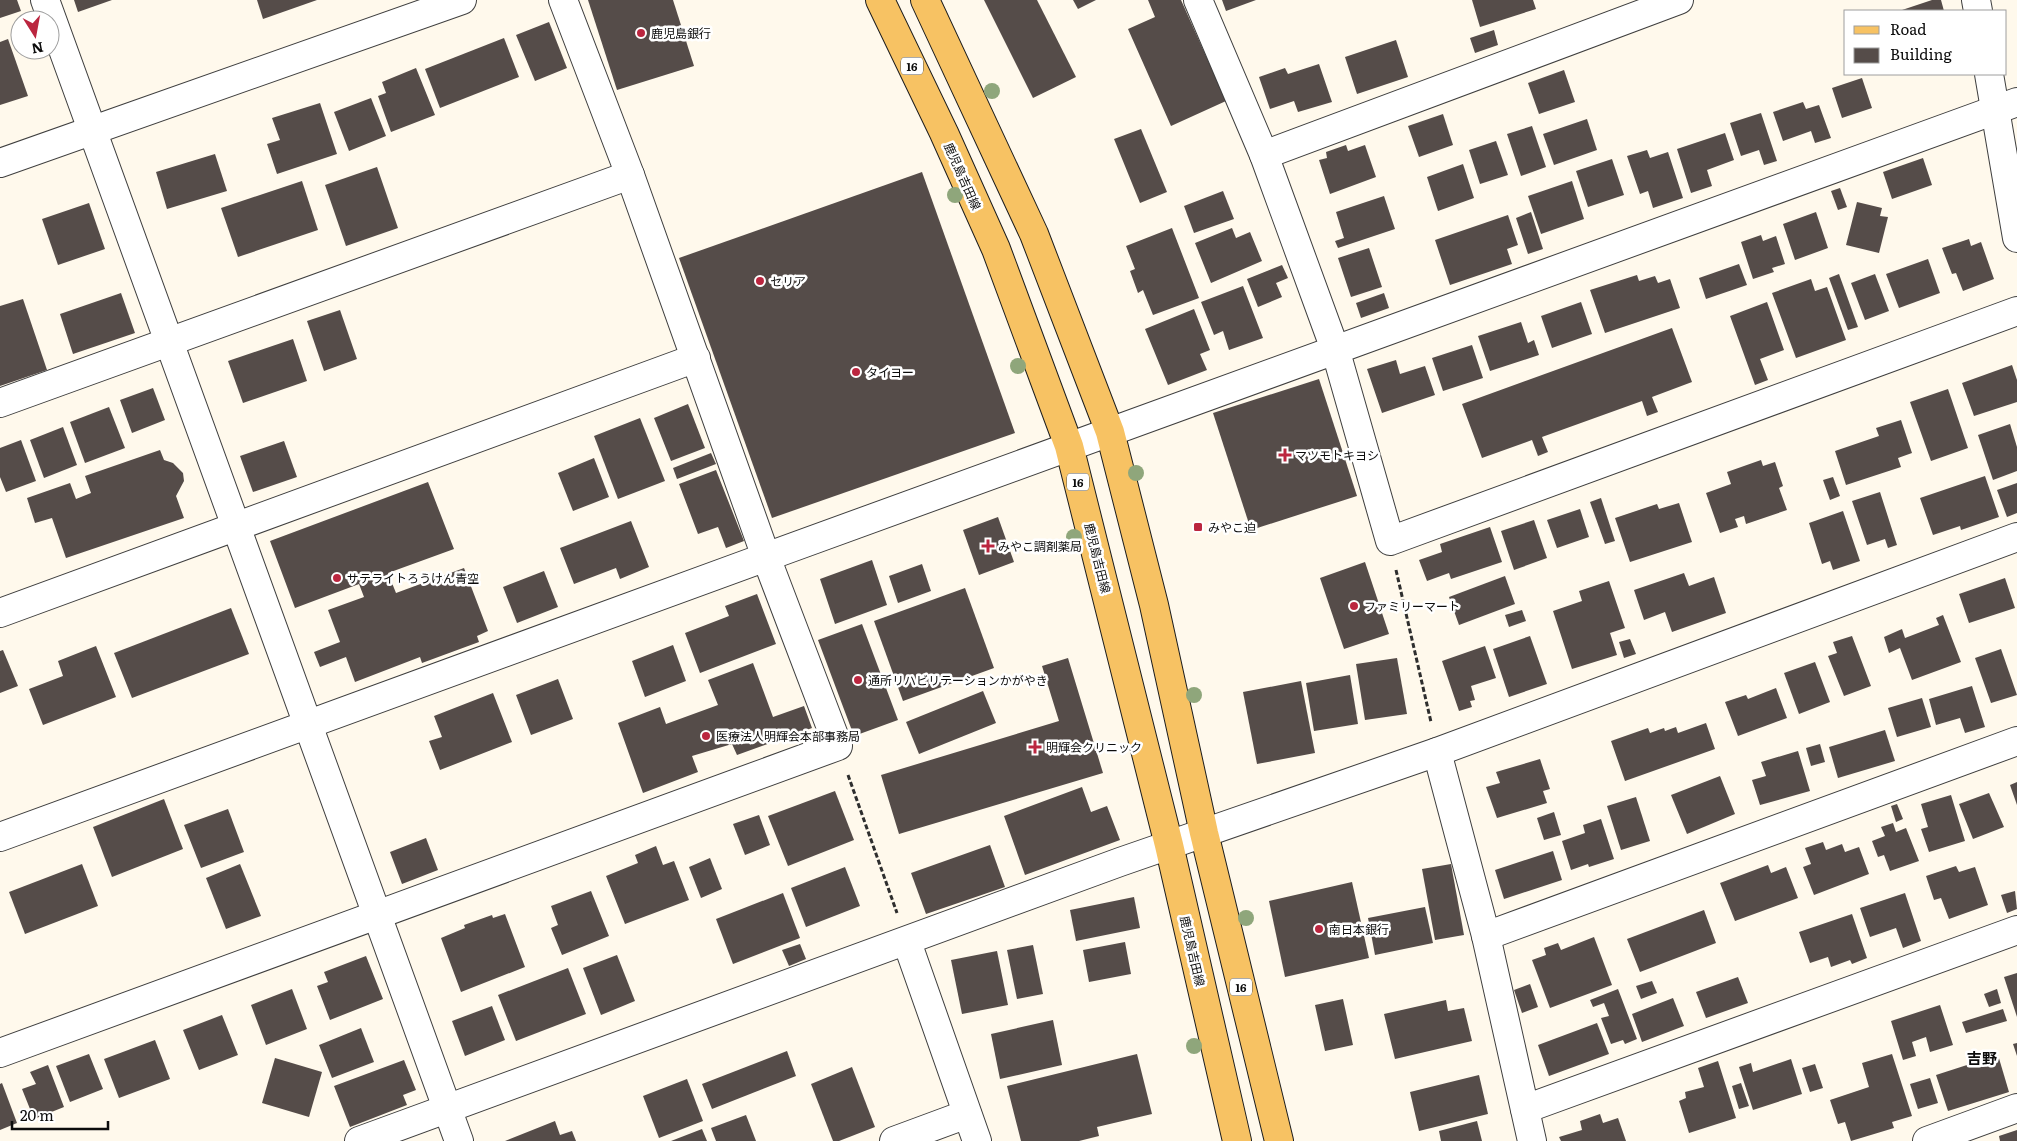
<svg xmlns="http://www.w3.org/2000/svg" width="2017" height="1141" font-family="Literata,'Noto Sans JP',serif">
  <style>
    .building { fill: #554c49 }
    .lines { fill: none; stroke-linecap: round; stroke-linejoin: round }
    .minor-casing { stroke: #3f3f3f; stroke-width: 30 }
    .major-casing { stroke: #1d1d1d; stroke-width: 30 }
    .path { stroke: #2e2e2e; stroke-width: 3; stroke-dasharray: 5 2.5; stroke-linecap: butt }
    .minor { stroke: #fff; stroke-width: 28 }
    .major { stroke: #f7c263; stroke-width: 28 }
    .tree { fill: #8fa67b }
    .poi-dot { fill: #bb263f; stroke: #fff; stroke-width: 2 }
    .labels { text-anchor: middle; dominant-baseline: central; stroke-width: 5; stroke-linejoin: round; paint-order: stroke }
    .shield { fill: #fff; stroke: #555; stroke-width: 1 }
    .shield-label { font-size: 11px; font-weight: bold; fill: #0c0c0c }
    .poi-label { font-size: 12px; fill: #0c0c0c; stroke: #fff; text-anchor: start }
    .street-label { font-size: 12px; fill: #0c0c0c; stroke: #fff }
    .quarter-label { font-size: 15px; font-weight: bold; fill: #0c0c0c; stroke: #fff }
  </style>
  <rect width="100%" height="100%" fill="#fff9ec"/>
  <g class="building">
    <polygon points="0,0 17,0 21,11 0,18"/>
    <polygon points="74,0 112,0 78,12"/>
    <polygon points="257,0 317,0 263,19"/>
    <polygon points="588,0 673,0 694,66 617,90"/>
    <polygon points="984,0 1037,0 1076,77 1033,98"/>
    <polygon points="1073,0 1096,0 1078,9"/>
    <polygon points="1148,0 1181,0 1226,101 1171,126 1128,29 1155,17"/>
    <polygon points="1222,0 1256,0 1226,11"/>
    <polygon points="1472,0 1533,0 1536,9 1480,27"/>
    <polygon points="1932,0 1941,0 1944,11 1899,11"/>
    <polygon points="549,22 567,68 535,81 516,35"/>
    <polygon points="1494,30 1498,45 1475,53 1470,38"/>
    <polygon points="504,38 519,77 440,108 425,69"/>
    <polygon points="8,39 28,96 0,105 0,42"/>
    <polygon points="1396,40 1408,77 1357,94 1345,57"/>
    <polygon points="1319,64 1332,102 1298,112 1294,101 1270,109 1259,77 1285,68 1288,74"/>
    <polygon points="416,68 435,115 391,132 378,96 386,93 382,82"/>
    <polygon points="1564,70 1575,102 1539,114 1528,83"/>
    <polygon points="1862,78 1872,108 1842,118 1832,88"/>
    <polygon points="371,98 386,136 349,151 334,112"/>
    <polygon points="1803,102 1806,109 1819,105 1831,138 1815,143 1811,131 1783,141 1773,112"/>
    <polygon points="320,103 337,154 277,174 267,144 280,140 272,118"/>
    <polygon points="1761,113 1777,161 1764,165 1759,150 1741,156 1730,123"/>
    <polygon points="1443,114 1453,145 1419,157 1408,126"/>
    <polygon points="1587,119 1597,150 1554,165 1543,134"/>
    <polygon points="1532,126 1546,167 1521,176 1507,134"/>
    <polygon points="1141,129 1167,192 1140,203 1114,139"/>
    <polygon points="1725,133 1734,160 1707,170 1712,186 1691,193 1677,149"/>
    <polygon points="1496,141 1508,175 1480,184 1469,150"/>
    <polygon points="1346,145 1348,151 1365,145 1376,177 1330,194 1319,160 1327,158 1326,152"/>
    <polygon points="1647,150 1650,158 1668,152 1683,198 1653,208 1648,191 1640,194 1627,156"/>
    <polygon points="215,154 227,191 167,209 156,172"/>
    <polygon points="1923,158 1932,185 1892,199 1883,172"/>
    <polygon points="1612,159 1624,195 1588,207 1576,171"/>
    <polygon points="1463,164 1474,198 1438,211 1427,177"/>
    <polygon points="377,167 398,228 346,246 325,185"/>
    <polygon points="922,172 1015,433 772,518 679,258"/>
    <polygon points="302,181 318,230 238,257 221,208"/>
    <polygon points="1572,181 1584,219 1541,234 1528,196"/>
    <polygon points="1840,188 1847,207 1838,210 1831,191"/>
    <polygon points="1223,191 1234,219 1194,233 1184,206"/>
    <polygon points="1384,196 1395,229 1338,248 1335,241 1344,238 1336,212"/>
    <polygon points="1857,202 1882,208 1880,216 1888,217 1879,253 1846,245"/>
    <polygon points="89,203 105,249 58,265 42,219"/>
    <polygon points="1531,212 1543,249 1528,254 1516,218"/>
    <polygon points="1816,212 1828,248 1795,260 1783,224"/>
    <polygon points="1508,215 1518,245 1507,249 1512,264 1450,285 1435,240"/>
    <polygon points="1172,228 1199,298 1153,315 1143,290 1138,293 1130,271 1135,269 1126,246"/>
    <polygon points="1232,228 1236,238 1250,232 1262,261 1211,283 1195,243"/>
    <polygon points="1761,235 1763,241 1776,236 1785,264 1772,268 1774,272 1753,279 1741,242"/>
    <polygon points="1969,239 1971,246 1981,242 1994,279 1963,291 1956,273 1952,274 1942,248"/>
    <polygon points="1369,248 1382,287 1351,297 1338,258"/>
    <polygon points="1928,259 1940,293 1899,308 1886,274"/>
    <polygon points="1739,264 1747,285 1706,299 1699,278"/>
    <polygon points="1282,265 1288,278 1276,283 1282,297 1258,307 1247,279"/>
    <polygon points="1839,274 1858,327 1848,330 1829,278"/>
    <polygon points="1875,274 1889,311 1865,320 1851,283"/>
    <polygon points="1637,275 1639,281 1655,276 1658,283 1670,279 1680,308 1605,333 1590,290"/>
    <polygon points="1811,279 1815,291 1827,287 1846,340 1796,358 1772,293"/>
    <polygon points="1243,286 1263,338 1229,350 1223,331 1214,335 1201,302"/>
    <polygon points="121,293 135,333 73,354 60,314"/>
    <polygon points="1384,293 1389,308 1361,318 1356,303"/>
    <polygon points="23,299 47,370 0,386 0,306"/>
    <polygon points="1581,302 1592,334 1552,348 1541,316"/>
    <polygon points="1767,302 1784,350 1760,359 1768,380 1755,385 1730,316"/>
    <polygon points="1194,309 1210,350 1200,354 1207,370 1168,385 1145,329"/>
    <polygon points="340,310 357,359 324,371 307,321"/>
    <polygon points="1521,322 1528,343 1534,340 1539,355 1490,371 1478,336"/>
    <polygon points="1672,328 1692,382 1652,397 1658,412 1647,416 1642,401 1542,437 1548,452 1538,456 1532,440 1482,458 1462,404"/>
    <polygon points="293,339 307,381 243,403 228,361"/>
    <polygon points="1472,345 1483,378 1443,391 1432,358"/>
    <polygon points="1396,360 1400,374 1425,366 1435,395 1382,413 1367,369"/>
    <polygon points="2012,365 2017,380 2017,402 1974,416 1962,383"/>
    <polygon points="1319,379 1357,496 1251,530 1213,413"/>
    <polygon points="153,388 165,420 132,433 120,400"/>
    <polygon points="1948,389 1968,448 1931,461 1910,402"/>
    <polygon points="688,404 705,448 671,461 654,418"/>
    <polygon points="109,407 125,448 85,463 70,422"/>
    <polygon points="640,418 665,481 618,499 594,436"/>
    <polygon points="1901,420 1912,453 1898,458 1901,467 1846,485 1835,451 1879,436 1876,428"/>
    <polygon points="2010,424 2017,447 2017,471 1993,480 1978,435"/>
    <polygon points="63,427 77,465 44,478 30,440"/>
    <polygon points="21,440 36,481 6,492 0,477 0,448"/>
    <polygon points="284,441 297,477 253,492 240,456"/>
    <polygon points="160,450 164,460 173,463 183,473 184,481 176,496 184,518 66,558 52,518 35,523 27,498 70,483 76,499 91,493 85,476"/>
    <polygon points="711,453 716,464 677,479 673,468"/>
    <polygon points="594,458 609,497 573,511 558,473"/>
    <polygon points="1761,460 1763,466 1775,462 1783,486 1779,488 1787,510 1746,524 1744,516 1735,519 1738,527 1720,533 1706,493 1731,484 1727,472"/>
    <polygon points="716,470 744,541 726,548 718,527 698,534 679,484"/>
    <polygon points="1985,476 1999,517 1961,530 1960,526 1933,535 1920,498"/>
    <polygon points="1833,477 1840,496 1830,500 1823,480"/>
    <polygon points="428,482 454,549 388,573 396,593 464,568 488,631 477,636 479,642 422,663 420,657 355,682 346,657 320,667 314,652 340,642 328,610 364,597 359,584 295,608 270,541"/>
    <polygon points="2017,483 2017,513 2007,517 1997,490"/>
    <polygon points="1880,492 1897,545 1888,548 1885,539 1867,545 1852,501"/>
    <polygon points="1601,498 1615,541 1605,544 1590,502"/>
    <polygon points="1679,503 1692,542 1630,562 1615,518 1657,504 1659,509"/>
    <polygon points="1580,509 1589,537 1557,548 1547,520"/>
    <polygon points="1843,511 1860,561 1833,570 1830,561 1822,564 1809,523"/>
    <polygon points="998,517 1014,562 979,575 963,530"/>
    <polygon points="1534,520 1547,558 1514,570 1501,531"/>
    <polygon points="631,521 649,567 620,579 616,568 574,584 560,548"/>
    <polygon points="1490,527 1502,562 1451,579 1449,573 1427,581 1419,560 1442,552 1440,544"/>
    <polygon points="872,560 887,605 835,624 820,579"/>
    <polygon points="1365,562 1389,634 1344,649 1320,578"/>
    <polygon points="922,564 931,591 898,603 889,576"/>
    <polygon points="544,571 558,607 517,623 503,587"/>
    <polygon points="1684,573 1689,586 1714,577 1726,613 1672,632 1665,612 1644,620 1634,590"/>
    <polygon points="1505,576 1515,604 1459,625 1449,597"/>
    <polygon points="2005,578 2015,608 1969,623 1959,594"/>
    <polygon points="1609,581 1625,628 1610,633 1617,655 1572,669 1553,611 1582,601 1579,591"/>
    <polygon points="965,588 994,668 903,701 874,621"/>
    <polygon points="757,594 776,644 700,673 685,633 729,616 725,606"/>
    <polygon points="231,608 249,654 132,698 114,653"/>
    <polygon points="1522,610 1526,621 1509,627 1505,615"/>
    <polygon points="1943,615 1961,662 1912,680 1900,648 1889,653 1884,637 1902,629 1905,638 1939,625 1936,618"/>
    <polygon points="862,624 898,720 854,736 818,640"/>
    <polygon points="1530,636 1547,684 1509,697 1493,649"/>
    <polygon points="1852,636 1871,686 1844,696 1828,656 1837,653 1833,642"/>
    <polygon points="1630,639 1636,654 1624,658 1619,642"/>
    <polygon points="673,645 686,681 645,697 632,661"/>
    <polygon points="96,646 116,697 43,725 29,689 63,676 58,661"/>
    <polygon points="1485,646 1496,678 1471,686 1475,700 1470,701 1472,707 1459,711 1442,661"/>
    <polygon points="2001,649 2017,695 1991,703 1975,658"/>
    <polygon points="3,650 18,686 0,693 0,651"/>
    <polygon points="1068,658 1103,773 899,834 881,775 1059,721 1042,666"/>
    <polygon points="1397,658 1407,714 1365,720 1356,664"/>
    <polygon points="1815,662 1830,702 1799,714 1784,673"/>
    <polygon points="753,663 773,717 804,706 812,728 737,755 732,744 692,756 698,772 643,793 618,723 660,707 666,724 718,705 708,680"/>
    <polygon points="1350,675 1358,724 1314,731 1306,683"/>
    <polygon points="558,679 573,719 531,735 516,695"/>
    <polygon points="1301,681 1315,753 1257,764 1243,692"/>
    <polygon points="1972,686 1985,727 1965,733 1960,718 1936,725 1929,699"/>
    <polygon points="1776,688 1787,718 1738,736 1725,702 1746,695 1748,699"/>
    <polygon points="983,691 996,723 919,754 906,722"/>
    <polygon points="493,693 512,742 440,770 429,741 442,737 434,716"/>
    <polygon points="1922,698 1931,727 1897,737 1888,708"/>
    <polygon points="1706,723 1715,749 1625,781 1611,741 1648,728 1650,733 1664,728 1665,731 1676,727 1678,733"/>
    <polygon points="1885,730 1895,761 1838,778 1829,747"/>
    <polygon points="1820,744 1825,762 1811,766 1806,748"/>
    <polygon points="1798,751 1810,791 1760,805 1752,780 1766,776 1761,762"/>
    <polygon points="1540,759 1550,789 1543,791 1547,803 1497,818 1486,787 1500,783 1496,772"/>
    <polygon points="1720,776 1735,814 1687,834 1671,795"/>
    <polygon points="2017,782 2017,805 2010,785"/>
    <polygon points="1082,787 1091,812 1107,806 1120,840 1025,875 1004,816"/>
    <polygon points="835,791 854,840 788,866 768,816"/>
    <polygon points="1989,793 2004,827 1973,839 1959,804"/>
    <polygon points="1951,795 1965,841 1929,852 1921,829 1928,827 1921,804"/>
    <polygon points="1636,797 1650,841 1621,850 1607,806"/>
    <polygon points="164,799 183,849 112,877 93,827"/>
    <polygon points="1897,804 1903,819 1896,822 1891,806"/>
    <polygon points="228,809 244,852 201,868 184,825"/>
    <polygon points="1554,812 1561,835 1544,840 1537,818"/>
    <polygon points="759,815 770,845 745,855 733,824"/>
    <polygon points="1601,819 1614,859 1589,867 1588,864 1571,870 1562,841 1585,833 1583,825"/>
    <polygon points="1893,823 1896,832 1906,828 1919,861 1890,871 1884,855 1878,857 1872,841 1885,836 1881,827"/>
    <polygon points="426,838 438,870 402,884 390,852"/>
    <polygon points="1823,842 1826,850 1842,844 1845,852 1859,847 1869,874 1814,895 1803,867 1811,864 1805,848"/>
    <polygon points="990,845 1005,887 926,914 911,873"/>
    <polygon points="656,846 663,865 674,861 689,900 625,924 606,876 638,863 635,855"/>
    <polygon points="1553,851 1562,880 1504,899 1495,870"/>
    <polygon points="710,858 722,889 701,898 689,867"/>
    <polygon points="82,864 98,906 25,934 9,892"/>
    <polygon points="240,864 261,916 226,929 206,878"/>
    <polygon points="1451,864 1464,935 1435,940 1422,869"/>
    <polygon points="1768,865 1771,873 1786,867 1798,898 1735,921 1720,883"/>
    <polygon points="1956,866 1959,872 1975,867 1988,905 1949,919 1941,898 1934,900 1926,876"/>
    <polygon points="845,867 860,906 806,927 791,888"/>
    <polygon points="1352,882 1369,958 1285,977 1269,901"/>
    <polygon points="591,891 609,936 562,955 551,928 558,925 551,906"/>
    <polygon points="2015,891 2017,909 2007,913 2001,895"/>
    <polygon points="783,893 800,938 733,964 716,919"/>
    <polygon points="1905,893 1921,941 1903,948 1896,928 1870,937 1860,908"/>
    <polygon points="1134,897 1140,928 1076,941 1070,910"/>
    <polygon points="1425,907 1433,943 1375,955 1368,918"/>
    <polygon points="1704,910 1716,943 1640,972 1627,939"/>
    <polygon points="505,914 525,967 461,992 441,938 465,928 464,925 492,915 493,918"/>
    <polygon points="1852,914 1867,958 1852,964 1850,960 1831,967 1828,957 1810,963 1799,932"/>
    <polygon points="1594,937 1612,985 1550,1008 1532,960 1546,955 1544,948 1558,943 1561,950"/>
    <polygon points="1125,942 1131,974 1089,982 1083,950"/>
    <polygon points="800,944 806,959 789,966 782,950"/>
    <polygon points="1033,945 1043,994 1017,999 1007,950"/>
    <polygon points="997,951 1008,1005 962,1014 951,960"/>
    <polygon points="617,955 635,1001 601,1015 583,968"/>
    <polygon points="366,956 383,999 330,1020 317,986 328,982 324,972"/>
    <polygon points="568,968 586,1014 516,1041 498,995"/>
    <polygon points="2017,973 2017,1017 2004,977"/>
    <polygon points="1738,977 1748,1003 1706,1018 1696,992"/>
    <polygon points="1652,981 1657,993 1641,999 1636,986"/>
    <polygon points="1530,984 1538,1007 1522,1013 1514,990"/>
    <polygon points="292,989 307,1029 266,1045 251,1005"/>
    <polygon points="1618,989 1637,1039 1625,1044 1623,1040 1611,1044 1601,1018 1609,1016 1604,1003 1593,1007 1590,1000"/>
    <polygon points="1997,989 2001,1003 1989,1007 1984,994"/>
    <polygon points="1673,998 1684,1026 1642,1042 1632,1014"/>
    <polygon points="1343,999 1353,1045 1325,1051 1315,1005"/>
    <polygon points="1446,1000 1448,1011 1464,1008 1472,1041 1395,1059 1384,1014"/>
    <polygon points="1940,1005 1953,1045 1930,1052 1926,1037 1912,1042 1916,1056 1903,1060 1891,1021"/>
    <polygon points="492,1006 505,1040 465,1056 452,1021"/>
    <polygon points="2003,1009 2007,1021 1966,1033 1962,1022"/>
    <polygon points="222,1015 238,1055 199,1070 183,1030"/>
    <polygon points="1053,1020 1062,1065 1000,1079 991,1034"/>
    <polygon points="1597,1023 1609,1054 1549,1076 1538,1045"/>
    <polygon points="361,1028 374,1062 332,1078 319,1045"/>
    <polygon points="155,1040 170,1079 119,1098 104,1059"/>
    <polygon points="2017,1043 2017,1056 2013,1044"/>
    <polygon points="787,1051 796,1076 712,1109 702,1084"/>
    <polygon points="89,1054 103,1089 70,1102 56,1066"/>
    <polygon points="1137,1054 1152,1114 1097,1127 1099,1136 1079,1141 1021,1141 1007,1086"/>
    <polygon points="1892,1054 1912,1116 1892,1122 1894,1128 1851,1141 1845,1122 1838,1124 1830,1100 1869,1087 1862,1063"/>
    <polygon points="1998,1055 2009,1092 1948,1111 1936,1075"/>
    <polygon points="275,1058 322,1072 309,1117 262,1103"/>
    <polygon points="1791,1059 1802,1094 1753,1110 1739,1067 1751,1063 1753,1072"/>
    <polygon points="404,1060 416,1090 403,1095 407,1105 350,1127 334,1086"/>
    <polygon points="1718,1061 1736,1118 1689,1133 1679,1101 1686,1098 1685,1092 1704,1087 1698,1068"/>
    <polygon points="1815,1064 1823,1088 1810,1092 1802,1068"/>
    <polygon points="48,1065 64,1107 34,1119 22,1089 36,1084 30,1072"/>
    <polygon points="852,1067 875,1127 839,1141 833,1141 811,1084"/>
    <polygon points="1479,1075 1488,1114 1419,1131 1410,1092"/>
    <polygon points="1930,1078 1938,1103 1918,1109 1910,1084"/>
    <polygon points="687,1079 703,1121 659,1138 643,1096"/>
    <polygon points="2,1083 17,1123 0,1130 0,1084"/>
    <polygon points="1741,1083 1749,1106 1739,1109 1732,1086"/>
    <polygon points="1600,1114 1603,1123 1618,1118 1626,1141 1561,1141 1559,1137 1582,1130 1580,1121"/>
    <polygon points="746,1115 756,1141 716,1141 711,1128"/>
    <polygon points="555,1121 560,1135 572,1131 576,1141 505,1141"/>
    <polygon points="1477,1121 1482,1141 1441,1141 1439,1131"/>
    <polygon points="702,1129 707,1141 671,1141"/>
    <polygon points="2017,1130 2017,1141 2000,1141 1999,1136"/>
  </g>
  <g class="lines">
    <defs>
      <g id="minor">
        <polyline points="45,0 459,1141"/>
        <polyline points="563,0 630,175 766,557 2017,102"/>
        <polyline points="1198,0 1264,155 1336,352 1390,541 2017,311"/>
        <polyline points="1976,0 1978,11"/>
        <polyline points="1989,74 2017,238"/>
        <polyline points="1264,155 1679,0"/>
        <polyline points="0,163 462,0"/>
        <polyline points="0,403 630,175"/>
        <polyline points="0,613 696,358"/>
        <polyline points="1437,752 1486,936 1532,1141"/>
        <polyline points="0,837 766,557 838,746 0,1053"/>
        <polyline points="1486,936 2017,741"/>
        <polyline points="907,942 977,1141"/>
        <polyline points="1525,1109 2017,930"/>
        <polyline points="359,1141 1120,862 1437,752 2017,537"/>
        <polyline points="894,1141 967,1114"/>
        <polyline points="1927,1141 2017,1108"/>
      </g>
      <g id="major">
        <polyline points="880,0 944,133 996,249 1069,446 1169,845 1237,1141"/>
        <polyline points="925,0 1034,234 1110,432 1154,605 1204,833 1279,1141"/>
      </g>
    </defs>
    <use href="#minor" class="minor-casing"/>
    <use href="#major" class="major-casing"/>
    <g class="path">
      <polyline points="1396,570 1431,722"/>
      <polyline points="848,775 897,913"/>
    </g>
    <use href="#minor" class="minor"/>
    <use href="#major" class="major"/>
  </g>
  <g class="tree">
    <circle cx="992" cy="91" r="8"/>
    <circle cx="955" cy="195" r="8"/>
    <circle cx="1018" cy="366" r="8"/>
    <circle cx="1136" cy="473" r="8"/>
    <circle cx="1074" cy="537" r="8"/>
    <circle cx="1194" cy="695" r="8"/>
    <circle cx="1246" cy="918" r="8"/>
    <circle cx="1194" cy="1046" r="8"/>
  </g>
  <g class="poi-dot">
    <circle cx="641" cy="33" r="5"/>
    <circle cx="760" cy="281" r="5"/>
    <circle cx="856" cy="372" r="5"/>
    <path d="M1282.5 447.5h5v5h5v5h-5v5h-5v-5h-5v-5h5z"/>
    <rect x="1193" y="522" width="10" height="10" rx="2.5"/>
    <path d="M985.5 538.5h5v5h5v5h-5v5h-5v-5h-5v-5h5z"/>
    <circle cx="337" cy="578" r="5"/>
    <circle cx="1354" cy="606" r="5"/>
    <circle cx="858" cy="680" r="5"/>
    <circle cx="706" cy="736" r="5"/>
    <path d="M1032.5 739.5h5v5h5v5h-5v5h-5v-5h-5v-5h5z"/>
    <circle cx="1319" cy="929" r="5"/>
  </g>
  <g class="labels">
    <g class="shield">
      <rect x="901" y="57.5" width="22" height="17" rx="4"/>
      <rect x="1067" y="473.5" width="22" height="17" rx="4"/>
      <rect x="1230" y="978.5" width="22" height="17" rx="4"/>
    </g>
    <g class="shield-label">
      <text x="912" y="66">16</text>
      <text x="1078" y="482">16</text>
      <text x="1241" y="987">16</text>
    </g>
    <g class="poi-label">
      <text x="651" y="33">鹿児島銀行</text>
      <text x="770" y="281">セリア</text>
      <text x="866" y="372">タイヨー</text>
      <text x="1295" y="455">マツモトキヨシ</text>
      <text x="1208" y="527">みやこ迫</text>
      <text x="998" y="546">みやこ調剤薬局</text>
      <text x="347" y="578">サテライトろうけん青空</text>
      <text x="1364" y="606">ファミリーマート</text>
      <text x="868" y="680">通所リハビリテーションかがやき</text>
      <text x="716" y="736">医療法人明輝会本部事務局</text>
      <text x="1046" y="747">明輝会クリニック</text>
      <text x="1329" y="929">南日本銀行</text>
    </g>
    <g class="street-label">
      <text transform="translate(963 176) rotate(66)">鹿児島吉田線</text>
      <text transform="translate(1098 558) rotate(76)">鹿児島吉田線</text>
      <text transform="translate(1193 951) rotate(77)">鹿児島吉田線</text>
    </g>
    <g class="quarter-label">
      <text x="1982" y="1057">吉野</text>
    </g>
  </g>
  <rect x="1844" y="10" width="162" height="65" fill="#ffffff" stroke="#9e9e9e"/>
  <rect x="1854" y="26" width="25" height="8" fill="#f7c263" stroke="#9e9e9e"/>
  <text x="1890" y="35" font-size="15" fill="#0c0c0c">Road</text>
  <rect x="1854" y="48" width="25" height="15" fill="#554c49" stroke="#9e9e9e"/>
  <text x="1890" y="60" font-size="15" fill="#0c0c0c">Building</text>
  <g transform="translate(35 35) rotate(169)"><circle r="24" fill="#ffffff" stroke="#9e9e9e"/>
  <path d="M0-4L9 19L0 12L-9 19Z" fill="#bb263f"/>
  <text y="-8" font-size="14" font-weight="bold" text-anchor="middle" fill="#0c0c0c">N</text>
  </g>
  <path d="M12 1121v8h96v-8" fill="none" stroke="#0c0c0c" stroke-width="2.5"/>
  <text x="20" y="1121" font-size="15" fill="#0c0c0c" stroke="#ffffff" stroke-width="4" paint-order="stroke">20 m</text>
</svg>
